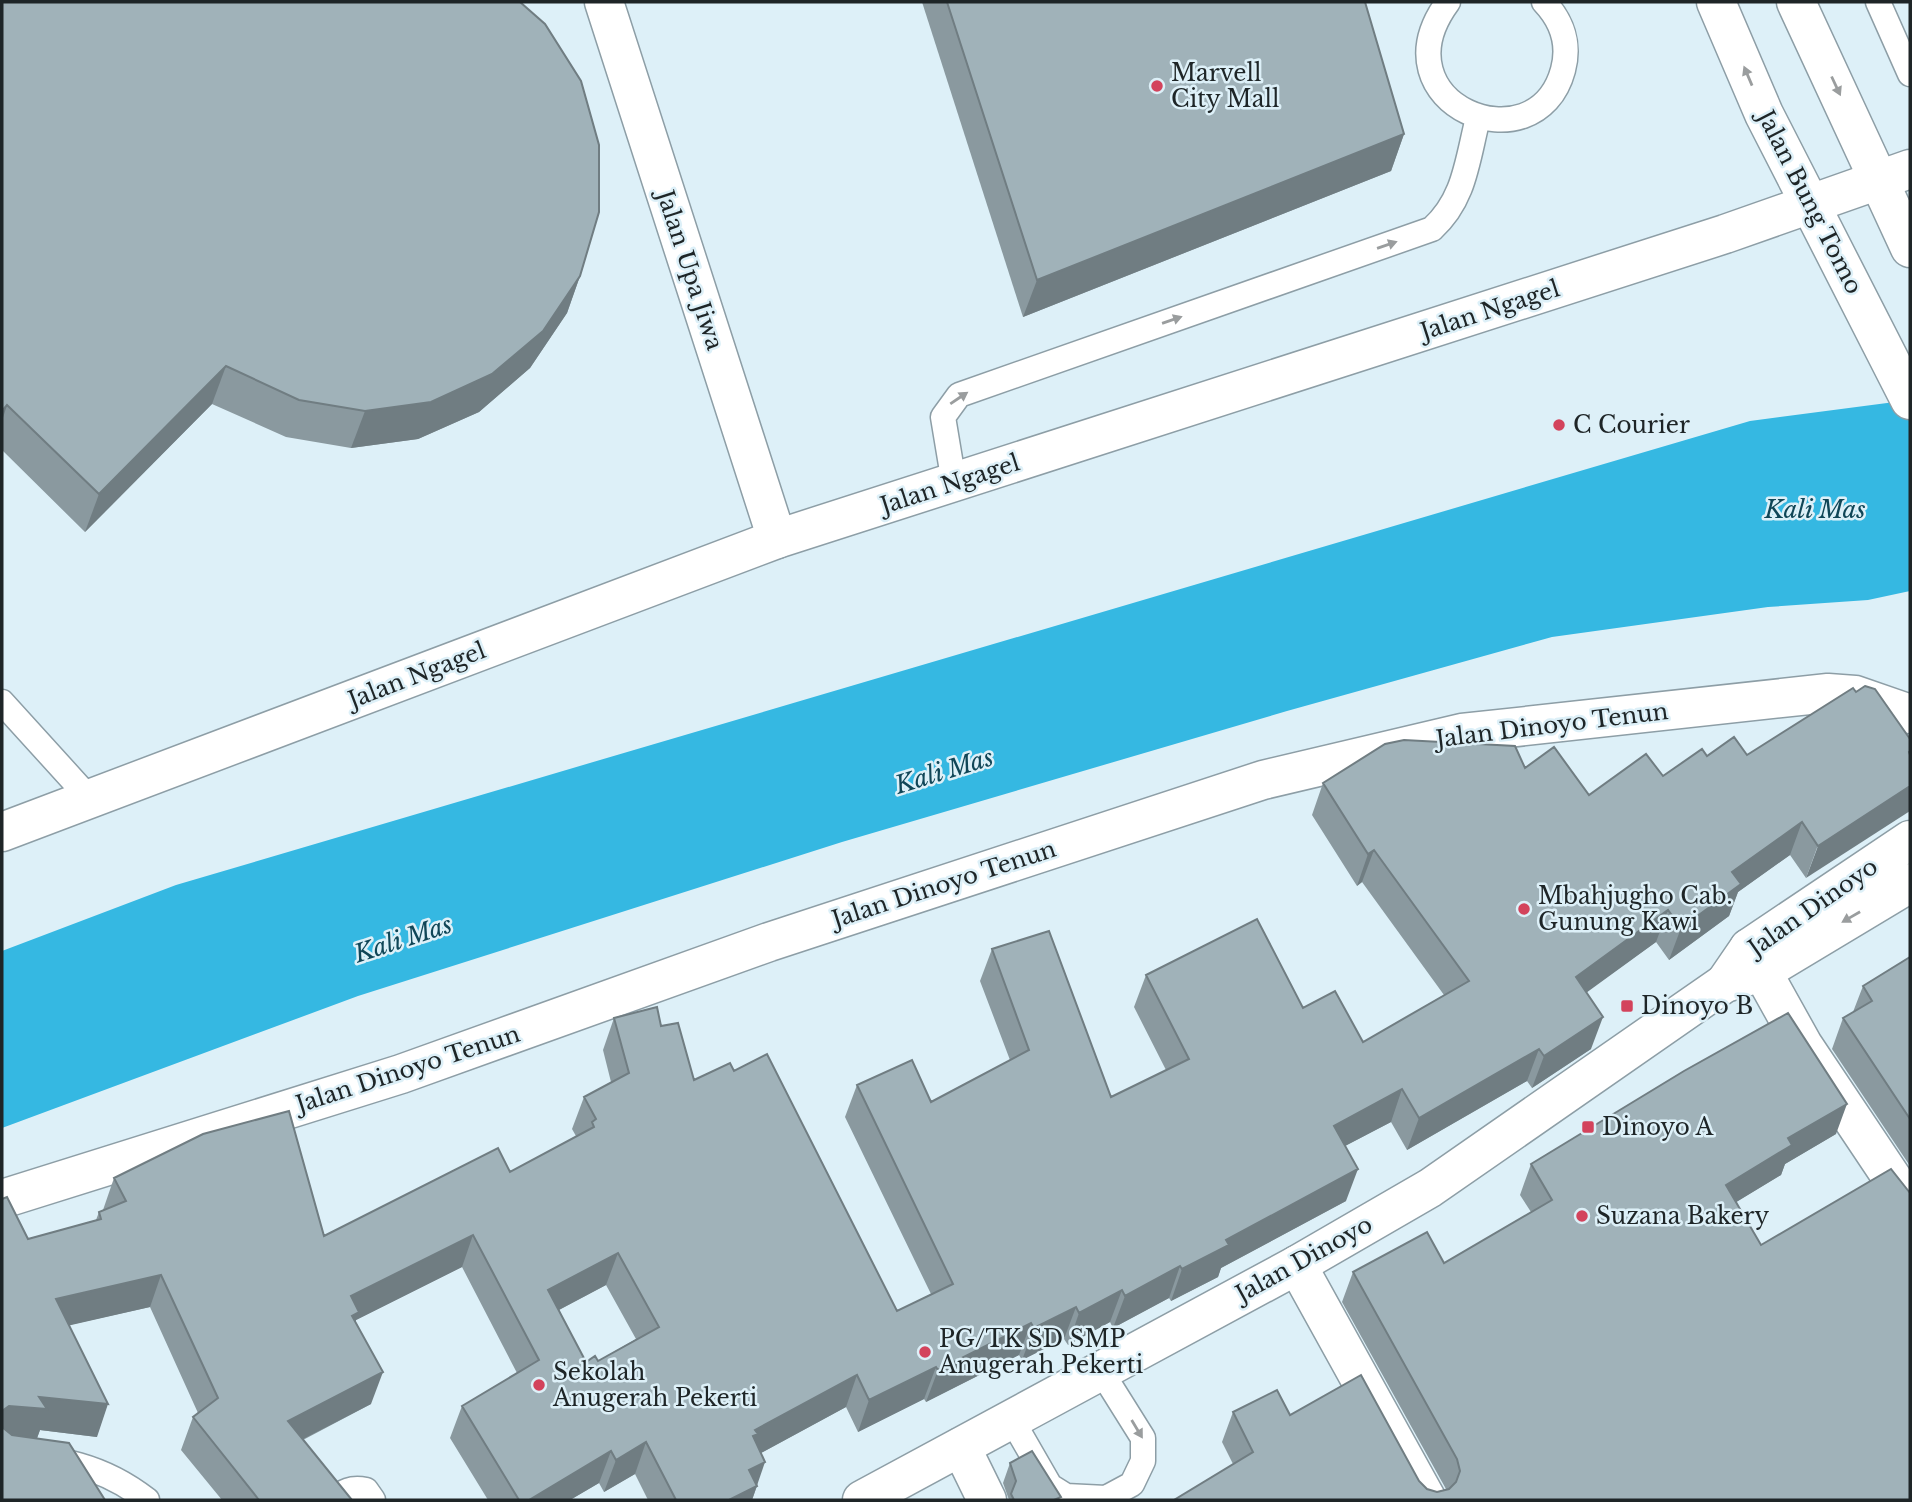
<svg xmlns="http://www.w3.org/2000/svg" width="1912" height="1502" font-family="'Libre Baskerville',serif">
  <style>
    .water { fill: #35b8e2 }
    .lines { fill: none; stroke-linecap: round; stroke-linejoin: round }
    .lane-casing { stroke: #8d9ea6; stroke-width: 27 }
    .street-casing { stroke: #8d9ea6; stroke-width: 41 }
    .secondary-casing { stroke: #8d9ea6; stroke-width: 41 }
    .highway-casing { stroke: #8d9ea6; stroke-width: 41 }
    .lane { stroke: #fff; stroke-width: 24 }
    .street { stroke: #fff; stroke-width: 38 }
    .secondary { stroke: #fff; stroke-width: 38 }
    .highway { stroke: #fff; stroke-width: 38 }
    .wall { fill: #8a999f; fill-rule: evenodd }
    .shaded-wall { fill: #707d82 }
    .building { fill: #a0b2b9; stroke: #707d82; stroke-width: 2; fill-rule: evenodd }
    .oneway { fill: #9a9d9e }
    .poi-dot { fill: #d3435c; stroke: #ddf0f8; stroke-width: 2.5 }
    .labels { text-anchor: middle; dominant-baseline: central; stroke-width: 5; stroke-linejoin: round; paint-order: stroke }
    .poi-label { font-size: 23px; fill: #1e2527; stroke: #ddf0f8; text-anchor: start }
    .street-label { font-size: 23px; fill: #1e2527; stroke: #ddf0f8 }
    .water-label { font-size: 24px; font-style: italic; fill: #104657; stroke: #ddf0f8 }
  </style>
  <rect width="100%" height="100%" fill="#ddf0f8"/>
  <polygon class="water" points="1910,400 1910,591 1868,600 1768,607 1552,637 1287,711 842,842 358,996 2,1128 2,951 176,885 1750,421"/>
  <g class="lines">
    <defs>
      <g id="lane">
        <path d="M1448,2c-75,102 88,168 115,68 7,-26 -1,-49 -19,-68"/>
        <polyline points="1878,2 1910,74"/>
        <path d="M954,483l-11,-66 16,-22 473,-166c33,-30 35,-68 46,-111"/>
        <polyline points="2,702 90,799"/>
        <polyline points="1012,1420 1050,1486 1066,1496 1106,1498 1132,1484 1143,1461 1143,1438 1101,1371"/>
        <path d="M2,1452c57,7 99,12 145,48"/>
        <path d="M332,1500c12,-9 19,-13 34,-10l7,10"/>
      </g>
      <g id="street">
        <polyline points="604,2 777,539"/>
        <polyline points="1749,948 1803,1045 1910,1205"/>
        <polyline points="2,1199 401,1074 769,942 1263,780 1462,733 1828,693 1855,695 1910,714"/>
        <polyline points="1297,1265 1427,1500"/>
        <polyline points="961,1447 987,1500"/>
      </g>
      <g id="secondary">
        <polyline points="1879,181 1910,248"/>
        <polyline points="1810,204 1910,400"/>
        <polyline points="1725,983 1749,948 1910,840"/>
        <polyline points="862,1500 1297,1265 1430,1188 1725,983 1762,972 1910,883"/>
      </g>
      <g id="highway">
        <polyline points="1716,2 1764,114 1810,204"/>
        <polyline points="1796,2 1879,181"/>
        <polyline points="2,832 777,539 1725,234 1910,169"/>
      </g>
    </defs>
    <use href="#lane" class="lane-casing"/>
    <use href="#street" class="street-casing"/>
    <use href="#secondary" class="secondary-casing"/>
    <use href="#highway" class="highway-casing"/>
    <use href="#lane" class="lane"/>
    <use href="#street" class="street"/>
    <use href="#secondary" class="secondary"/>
    <use href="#highway" class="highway"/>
  </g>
  <g class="wall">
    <polygon points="2,2 580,276 567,313 530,368 479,412 418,439 351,448 286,437 212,404 85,532 2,450"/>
    <polygon points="922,2 1365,2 1404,134 1391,171 1023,317"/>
    <path d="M1875,689l-69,189 -16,-23 -52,37 -9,24 -60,44 -13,-18 -70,50 5,57 -59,39 -5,-7 -120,69 -16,-28 -46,24 1,55 -125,67 -3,9 -47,24 -2,-3 -56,30 -3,-6 -42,23 -4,-6 -42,21 -3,-5 -93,47 -2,-3 -66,33 -12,-25 -85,46 -4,33 -5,14h-104l-13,-26 -31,18 -5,-9 -29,17h-82l-38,-62 12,-32 55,-33 -55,-106 -106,53 -1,2 16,82 -68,36 49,60h-130l-41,-50 12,-33 5,-4 -48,-106 -81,18 28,112 -57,-7 -3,8 -35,62 26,-261 68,-19 3,-8 4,-2 11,-32 210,58 186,-64 66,-36 -4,-7 12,-32 27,-15 -8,-32 11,-32 47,8 33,54 40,-9 163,240 34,-17 -86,-177 12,-32 74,17 79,-42 -30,-79 12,-32 119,148 55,-27 -32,-63 12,-32 157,33 60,34 81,-47 -82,-113 -5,4 -45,-71 11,-32 202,-15 64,27 74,-19 44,-20 40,-1 109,-63zM606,1285l30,54 -38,22 -12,1 -27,-52z"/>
    <polygon points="1910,957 1910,1166 1832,1049 1843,1018 1853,1012 1863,986"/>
    <polygon points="1836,1134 1785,1164 1781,1175 1736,1202 1910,1500 1174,1500 1233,1464 1222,1442 1233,1412 1290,1415 1419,1481 1427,1489 1437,1492 1446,1489 1342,1302 1353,1272 1444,1263 1531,1212 1520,1195 1531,1164"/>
    <polygon points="1010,1463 1059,1500 1009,1500 1003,1483"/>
  </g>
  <g class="shaded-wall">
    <polygon points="1404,134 1391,171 1023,317 1037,280"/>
    <polygon points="580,276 567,313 530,368 479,412 418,439 351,448 365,411"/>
    <polygon points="226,366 212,404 85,532 99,494"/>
    <polygon points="7,405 2,421 2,411"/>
    <polygon points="1910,786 1910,811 1806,878 1818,846"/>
    <polygon points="1802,822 1790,855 1738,892 1729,916 1669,960 1681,928 1732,872"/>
    <polygon points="1374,850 1362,882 1357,886 1368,854"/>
    <polygon points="1668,910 1656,942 1564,1009 1576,977"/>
    <polygon points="1603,1017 1591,1049 1532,1088 1544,1056"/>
    <polygon points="1539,1049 1527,1081 1407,1150 1419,1118"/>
    <polygon points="1402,1089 1391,1122 1322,1158 1334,1126"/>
    <polygon points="1847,1104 1836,1134 1785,1164 1781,1175 1715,1215 1726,1185 1788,1138"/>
    <polygon points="1358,1169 1346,1201 1221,1268 1218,1277 1171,1301 1182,1269 1226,1240"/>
    <polygon points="473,1235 462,1267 356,1320 348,1344 351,1296"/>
    <polygon points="618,1253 606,1285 536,1322 548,1290"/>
    <polygon points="1180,1266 1169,1298 1113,1328 1125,1296"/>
    <polygon points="161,1275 150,1307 45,1331 56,1299"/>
    <polygon points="1122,1290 1110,1322 1068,1345 1079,1313"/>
    <polygon points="1076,1307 1064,1339 1022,1360 1034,1328"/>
    <polygon points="1031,1323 1019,1355 926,1402 938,1370"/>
    <polygon points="936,1367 924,1399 858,1432 869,1400"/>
    <polygon points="383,1372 371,1404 276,1453 288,1421"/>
    <polygon points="857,1375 846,1407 748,1460 741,1468 755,1430"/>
    <polygon points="39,1397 108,1404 97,1437 40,1430 36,1441 2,1439 2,1411 9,1406"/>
    <polygon points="646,1442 635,1474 604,1492 616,1460"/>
    <polygon points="611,1451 599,1483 570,1500 529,1500"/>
    <polygon points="765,1462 752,1500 729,1500 749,1470"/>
  </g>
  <g class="building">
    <polygon points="2,2 520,2 545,24 581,81 599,145 599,212 580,276 543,331 492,374 431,402 365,411 299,400 226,366 99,494 7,405 2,411"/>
    <polygon points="947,2 1365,2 1404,134 1037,280"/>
    <path d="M1865,686l10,3 35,50v12l-1,1 1,3v31l-92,60 -16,-24 -70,50 9,12 -60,44 -13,-18 -92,67 27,40 -59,39 -5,-7 -120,69 -17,-29 -68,37 24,43 -132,71 3,5 -47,24 -2,-3 -55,30 -3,-6 -43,23 -3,-6 -42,21 -3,-5 -93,47 -2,-3 -67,33 -12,-25 -102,55 3,4 -5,2 12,26 -16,8 8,16 -28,14h-53l-30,-58 -30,18 -5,-9 -82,49h-10l-57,-94 77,-46 -66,-125 -122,61 8,16 -7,4 31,56 -95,49 64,79h-93l-66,-83 25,-19 -57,-123 -105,24 52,105 -69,-7 8,12 -38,-3 -7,5v-212l5,-2 21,42 73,-20 -2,-7 27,-11 -12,-23 89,-44 86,-23 35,125 174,-88 12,24 84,-45 -2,-5 4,-3 -12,-22 45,-24 -15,-55 43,-11 4,19 17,-3 16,57 36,-17 4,8 33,-17 130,257 56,-27 -96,-199 55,-25 19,42 98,-52 -37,-101 57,-18 62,166 78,-38 -43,-84 111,-56 46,89 32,-17 28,51 106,-61 -95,-131 -6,4 -45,-71 62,-39 19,-4 111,6 10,22 29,-21 35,48 57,-41 17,22 39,-27 5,7 27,-19 13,18 106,-67 3,4zM618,1253l41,74 -61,34 -3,-5 -9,6 -38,-72z"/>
    <polygon points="1910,957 1910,1119 1843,1018 1872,1001 1863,986"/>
    <polygon points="1788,1013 1847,1104 1788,1138 1792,1145 1726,1185 1761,1245 1891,1169 1910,1193 1910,1500 1174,1500 1253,1452 1233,1412 1277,1390 1290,1415 1361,1375 1419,1481 1427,1489 1437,1492 1449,1489 1456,1482 1460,1471 1457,1459 1353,1272 1427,1232 1444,1263 1552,1200 1531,1164 1684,1071"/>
    <polygon points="2,1427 12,1435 69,1443 105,1500 2,1500"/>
    <polygon points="1032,1451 1061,1497 1054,1500 1014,1500 1011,1494 1016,1481 1010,1463"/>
  </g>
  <defs><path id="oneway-solid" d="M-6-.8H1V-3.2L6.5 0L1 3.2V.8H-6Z" transform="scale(1.75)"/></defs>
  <g class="oneway">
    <use href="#oneway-solid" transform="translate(1748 76) rotate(-113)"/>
    <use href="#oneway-solid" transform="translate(1836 86) rotate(65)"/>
    <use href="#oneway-solid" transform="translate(1387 245) rotate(-19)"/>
    <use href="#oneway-solid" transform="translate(1172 320) rotate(-19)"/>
    <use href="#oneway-solid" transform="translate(959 398) rotate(-34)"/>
    <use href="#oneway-solid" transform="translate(1851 917) rotate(150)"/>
    <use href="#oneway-solid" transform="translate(1137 1429) rotate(59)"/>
  </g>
  <g class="poi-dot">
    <circle cx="1157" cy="86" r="7"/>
    <circle cx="1559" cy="425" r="7"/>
    <circle cx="1524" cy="909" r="7"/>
    <rect x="1620" y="999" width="14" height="14" rx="3.5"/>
    <rect x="1581" y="1120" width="14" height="14" rx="3.5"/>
    <circle cx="1582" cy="1216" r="7"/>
    <circle cx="925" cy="1352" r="7"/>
    <circle cx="539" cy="1385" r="7"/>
  </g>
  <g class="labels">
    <g class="poi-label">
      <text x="1171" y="73">Marvell<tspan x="1171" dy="26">City Mall</tspan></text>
      <text x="1573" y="425">C Courier</text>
      <text x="1538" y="896">Mbahjugho Cab.<tspan x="1538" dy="26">Gunung Kawi</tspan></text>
      <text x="1641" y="1006">Dinoyo B</text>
      <text x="1602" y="1127">Dinoyo A</text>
      <text x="1596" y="1216">Suzana Bakery</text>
      <text x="939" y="1339">PG/TK SD SMP<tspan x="939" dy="26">Anugerah Pekerti</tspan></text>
      <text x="553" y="1372">Sekolah<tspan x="553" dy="26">Anugerah Pekerti</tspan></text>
    </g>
    <g class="street-label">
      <text transform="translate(1810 202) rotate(63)">Jalan Bung Tomo</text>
      <text transform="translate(690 270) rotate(72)">Jalan Upa Jiwa</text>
      <text transform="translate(1490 310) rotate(-18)">Jalan Ngagel</text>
      <text transform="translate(950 484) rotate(-18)">Jalan Ngagel</text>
      <text transform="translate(417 675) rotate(-21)">Jalan Ngagel</text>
      <text transform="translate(1552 725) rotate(-7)">Jalan Dinoyo Tenun</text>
      <text transform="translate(944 884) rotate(-18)">Jalan Dinoyo Tenun</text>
      <text transform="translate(1813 907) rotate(-35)">Jalan Dinoyo</text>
      <text transform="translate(408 1069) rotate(-18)">Jalan Dinoyo Tenun</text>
      <text transform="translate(1304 1259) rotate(-29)">Jalan Dinoyo</text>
    </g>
    <g class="water-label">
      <text x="1815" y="509">Kali Mas</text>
      <text transform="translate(944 771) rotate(-17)">Kali Mas</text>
      <text transform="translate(403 939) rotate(-18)">Kali Mas</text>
    </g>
  </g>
  <rect width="1912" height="1502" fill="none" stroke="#1e2527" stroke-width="7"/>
</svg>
